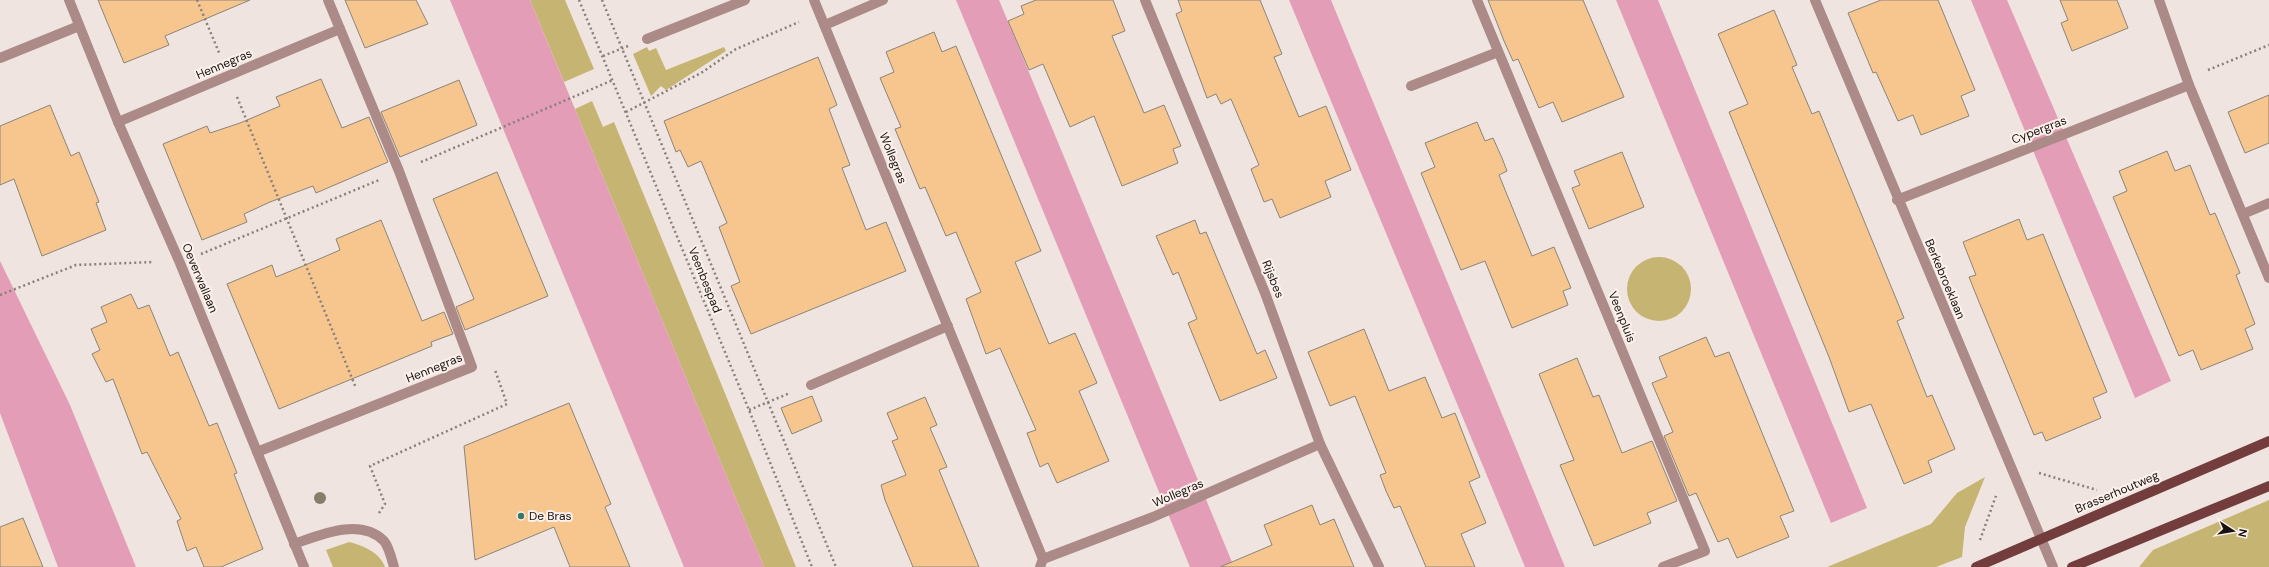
<svg xmlns="http://www.w3.org/2000/svg" width="2269" height="567" font-family="'DM Sans',sans-serif">
  <style>
    .green { fill: #c6b572 }
    .water { fill: #e49db7 }
    .building { fill: #f6c68e; stroke: #8b847c }
    .lines { fill: none; stroke-linecap: round; stroke-linejoin: round }
    .path { stroke: #88807d; stroke-width: 2.5; stroke-dasharray: 2 3; stroke-linecap: butt }
    .minor { stroke: #ab8a88; stroke-width: 10 }
    .major { stroke: #743d3d; stroke-width: 10 }
    .tree { fill: #877e6a }
    .poi-dot { fill: #387764; stroke: #fdf1ec; stroke-width: 1.5 }
    .labels { text-anchor: middle; dominant-baseline: central; stroke-width: 4; stroke-linejoin: round; paint-order: stroke }
    .street-label { font-size: 12px; fill: #161211; stroke: #fdf1ec }
    .poi-label { font-size: 12px; fill: #161211; stroke: #fdf1ec; text-anchor: start }
  </style>
  <rect width="100%" height="100%" fill="#efe4df"/>
  <g class="green">
    <polygon points="530,0 565,0 594,69 564,82"/>
    <polygon points="647,47 649,51 656,48 666,70 724,47 726,51 666,90 661,86 651,96 633,54"/>
    <polygon points="592,101 603,127 614,122 796,567 764,567 575,109"/>
    <circle cx="1659" cy="289" r="32"/>
    <polygon points="1985,477 1965,527 1962,557 1936,567 1827,567 1931,524 1957,493"/>
    <polygon points="2269,500 2269,567 2139,567 2153,550"/>
    <path d="M349,542c15,4 30,10 36,25h-52l-7,-17z"/>
  </g>
  <g class="water">
    <polygon points="450,0 530,0 764,567 684,567"/>
    <polygon points="956,0 999,0 1234,567 1190,567"/>
    <polygon points="1289,0 1331,0 1565,567 1525,567"/>
    <polygon points="1616,0 1658,0 1867,508 1831,523"/>
    <polygon points="1971,0 2007,0 2171,381 2135,398"/>
    <polygon points="0,261 70,405 136,567 58,567 0,413"/>
  </g>
  <g class="building">
    <polygon points="98,0 250,0 165,36 169,45 124,63"/>
    <polygon points="345,0 416,0 428,24 365,48"/>
    <polygon points="1036,0 1113,0 1125,31 1112,36 1144,113 1164,105 1181,146 1173,149 1178,163 1122,186 1094,116 1070,127 1043,64 1029,70 1008,21 1024,14 1021,6"/>
    <polygon points="1178,0 1260,0 1282,54 1274,57 1299,117 1326,106 1351,170 1325,181 1331,197 1280,218 1272,199 1264,202 1251,169 1259,165 1231,99 1221,104 1216,94 1207,98 1176,14 1182,11"/>
    <polygon points="1488,0 1583,0 1624,97 1562,122 1553,102 1539,108 1518,59 1513,61 1504,41"/>
    <polygon points="1881,0 1938,0 1975,90 1961,96 1969,116 1921,135 1913,115 1898,121 1876,72 1873,73 1848,13"/>
    <polygon points="2060,0 2117,0 2128,28 2072,51 2061,23 2068,20"/>
    <polygon points="1774,10 1797,65 1792,67 1812,114 1819,111 1904,318 1897,321 1927,397 1932,395 1955,449 1928,461 1932,472 1904,484 1871,404 1849,412 1829,357 1729,112 1748,104 1718,34"/>
    <polygon points="934,32 942,52 956,46 1041,251 1015,262 1049,344 1075,333 1097,383 1079,391 1109,461 1057,483 1048,463 1040,467 1027,433 1036,430 1000,348 986,354 966,299 981,292 956,232 946,236 925,187 920,189 895,129 901,127 880,78 894,72 886,52"/>
    <polygon points="818,57 837,105 829,109 850,165 842,168 866,230 886,222 906,271 751,334 731,286 740,282 719,227 727,223 701,161 688,167 680,150 676,152 664,121"/>
    <polygon points="321,79 342,128 369,117 388,162 316,193 313,186 270,202 244,214 247,222 202,240 163,144 207,126 210,133 240,123 280,106 276,97"/>
    <polygon points="459,80 477,125 400,157 381,112"/>
    <polygon points="2269,95 2269,143 2245,153 2228,112"/>
    <polygon points="50,105 71,156 79,152 99,202 96,203 106,230 42,256 14,179 0,185 0,126"/>
    <polygon points="1477,122 1485,141 1493,138 1502,158 1507,171 1499,175 1532,256 1554,247 1571,288 1563,291 1568,305 1512,328 1485,261 1461,270 1421,173 1435,167 1425,143"/>
    <polygon points="2167,151 2175,171 2190,165 2210,215 2215,213 2240,273 2236,275 2255,324 2245,329 2253,349 2201,370 2193,350 2179,356 2113,197 2127,191 2119,171"/>
    <polygon points="1622,152 1644,207 1589,229 1572,188 1580,185 1574,171"/>
    <polygon points="497,172 548,296 465,330 456,307 474,299 433,199"/>
    <polygon points="2019,219 2027,240 2043,234 2107,392 2093,398 2101,418 2046,441 2042,432 2034,435 1979,302 1969,277 1976,275 1963,242"/>
    <polygon points="381,220 422,321 444,312 453,334 431,342 432,346 279,409 227,284 272,265 276,277 303,266 340,250 336,239"/>
    <polygon points="1195,220 1200,234 1206,232 1257,354 1265,350 1277,378 1220,401 1188,323 1197,319 1178,272 1173,275 1156,236"/>
    <polygon points="131,294 138,309 149,305 170,356 178,352 209,426 217,423 237,473 234,474 263,549 221,567 204,567 196,547 187,551 177,521 181,519 147,452 142,454 113,379 106,382 92,354 100,350 91,329 107,322 101,307"/>
    <polygon points="1364,329 1389,391 1425,377 1442,418 1455,413 1480,477 1469,482 1486,523 1461,534 1475,567 1426,567 1400,506 1394,508 1386,491 1380,475 1386,473 1355,396 1330,406 1308,352"/>
    <polygon points="1706,337 1715,357 1729,352 1794,511 1780,516 1789,537 1737,558 1728,538 1718,542 1696,493 1689,496 1664,436 1673,432 1652,383 1667,377 1659,357"/>
    <polygon points="1577,358 1593,397 1599,395 1622,453 1652,441 1677,501 1647,513 1651,523 1594,546 1560,465 1574,460 1539,374"/>
    <polygon points="812,396 822,421 792,434 781,408"/>
    <polygon points="925,397 937,425 930,428 947,467 939,470 979,567 913,567 885,500 881,485 906,475 892,441 898,439 887,413"/>
    <polygon points="569,403 611,504 605,507 630,567 570,567 554,527 475,560 464,446"/>
    <polygon points="1312,505 1320,525 1334,519 1354,567 1220,567 1272,545 1264,525"/>
    <polygon points="23,518 43,567 0,567 0,527"/>
  </g>
  <g class="lines">
    <g class="path">
      <polyline points="197,0 220,55"/>
      <polyline points="579,0 749,410 812,567"/>
      <polyline points="602,0 836,567"/>
      <polyline points="603,56 628,46"/>
      <polyline points="2208,70 2269,45"/>
      <polyline points="237,97 356,388"/>
      <polyline points="626,112 701,73 736,49 799,22"/>
      <polyline points="421,162 613,80"/>
      <polyline points="201,254 379,180"/>
      <polyline points="0,295 76,265 154,262"/>
      <polyline points="749,410 790,393"/>
      <polyline points="2039,473 2097,490"/>
      <polyline points="379,513 385,504 370,466 507,404 495,370"/>
      <polyline points="1980,540 1997,493"/>
    </g>
    <g class="minor">
      <polyline points="69,0 118,122 180,263 304,567"/>
      <polyline points="814,0 1043,559 1040,567"/>
      <polyline points="1145,0 1265,293 1320,444 1379,567"/>
      <polyline points="1477,0 1705,551 1663,567"/>
      <polyline points="1815,0 2053,567"/>
      <polyline points="2159,0 2189,85 2269,278"/>
      <polyline points="825,25 883,0"/>
      <polyline points="647,39 745,0"/>
      <polyline points="0,58 79,26"/>
      <polyline points="1411,86 1498,52"/>
      <polyline points="118,122 340,29"/>
      <polyline points="1897,200 2189,85"/>
      <polyline points="2243,214 2269,203"/>
      <polyline points="811,385 948,326"/>
      <polyline points="257,452 472,367 399,171 328,0"/>
      <path d="M294,544c26,-9 66,-27 90,-3 5,6 8,19 10,26"/>
      <polyline points="1043,559 1153,517 1320,444"/>
    </g>
    <g class="major">
      <polyline points="1976,567 2269,441"/>
      <polyline points="2072,567 2269,486"/>
    </g>
  </g>
  <circle class="tree" cx="320" cy="498" r="6"/>
  <circle class="poi-dot" cx="521" cy="516" r="4"/>
  <g class="labels">
    <g class="street-label">
      <text transform="translate(224 64) rotate(-23)">Hennegras</text>
      <text transform="translate(2039 130) rotate(-21)">Cypergras</text>
      <text transform="translate(893 158) rotate(68)">Wollegras</text>
      <text transform="translate(200 278) rotate(67)">Oeverwallaan</text>
      <text transform="translate(1273 279) rotate(68)">Rijsbes</text>
      <text transform="translate(1945 279) rotate(67)">Berkebroeklaan</text>
      <text transform="translate(705 280) rotate(68)">Veenbespad</text>
      <text transform="translate(1622 317) rotate(68)">Veenpluis</text>
      <text transform="translate(434 368) rotate(-22)">Hennegras</text>
      <text transform="translate(2117 492) rotate(-23)">Brasserhoutweg</text>
      <text transform="translate(1178 493) rotate(-23)">Wollegras</text>
    </g>
    <g class="poi-label">
      <text x="529" y="516">De Bras</text>
    </g>
  </g>
  <g transform="translate(2233 531) rotate(102)" stroke="#fdf1ec" stroke-width="3" paint-order="stroke">
  <path d="M0-3L7 15L0 10L-7 15Z" fill="#161211"/>
  <text y="-6" font-size="11" font-weight="bold" text-anchor="middle" fill="#161211">N</text>
  </g>
</svg>
